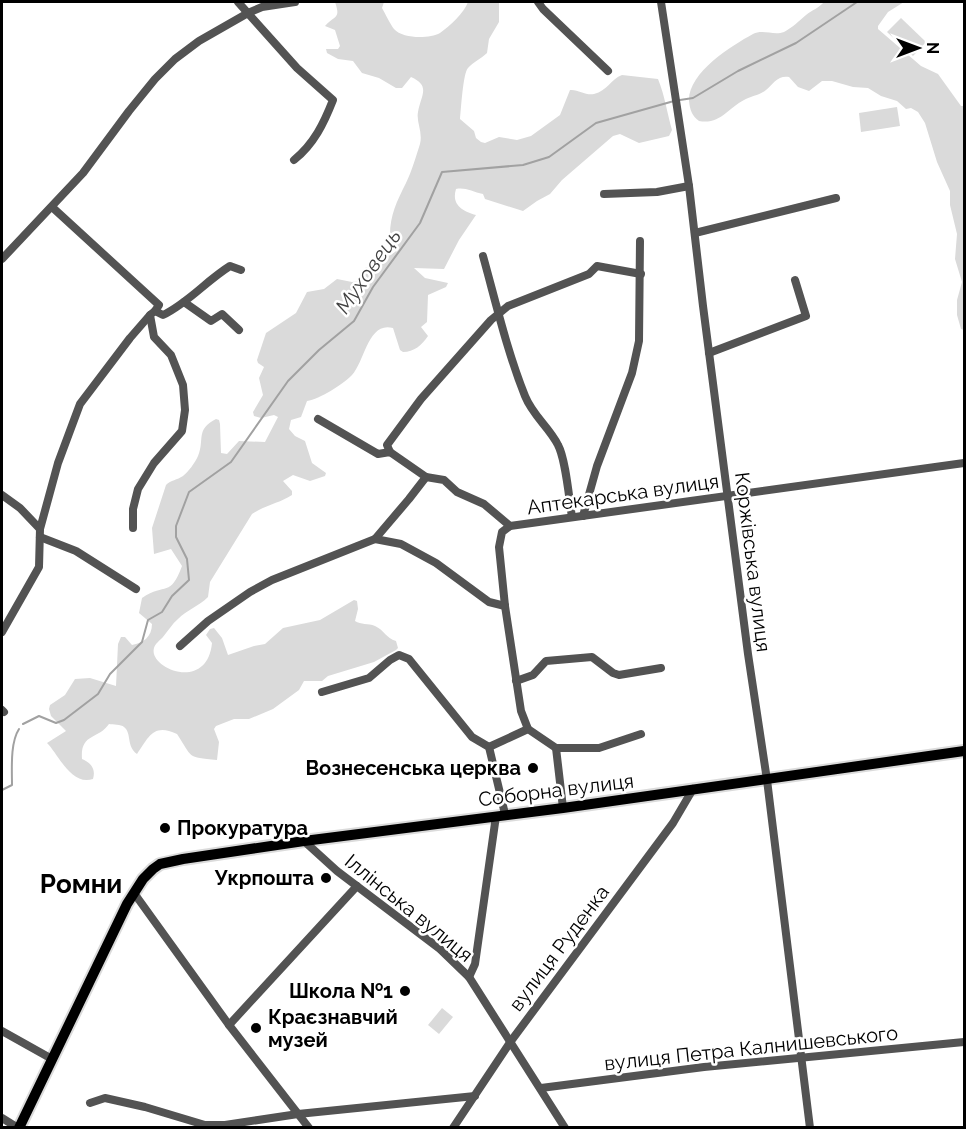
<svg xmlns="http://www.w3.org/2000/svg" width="966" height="1129" font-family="Raleway,sans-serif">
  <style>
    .green { fill: #dadada }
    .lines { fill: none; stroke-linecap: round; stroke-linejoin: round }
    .stream { stroke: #a1a1a1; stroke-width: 2 }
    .major-casing { stroke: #dbdbdb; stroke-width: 14 }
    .minor { stroke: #535353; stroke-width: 8 }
    .major { stroke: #000; stroke-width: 10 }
    .poi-dot { fill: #000; stroke: #fff; stroke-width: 2 }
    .labels { text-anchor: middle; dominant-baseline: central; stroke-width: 5; stroke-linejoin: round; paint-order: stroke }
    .street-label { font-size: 20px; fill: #000; stroke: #fff }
    .poi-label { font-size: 20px; font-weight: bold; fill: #000; stroke: #fff; text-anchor: end }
    .water-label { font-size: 21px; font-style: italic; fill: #424242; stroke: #fff }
    .district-label { font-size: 26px; font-weight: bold; fill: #000; stroke: #fff }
  </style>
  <rect width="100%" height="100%" fill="#fff"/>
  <g class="green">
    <path d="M335,2h49l-2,6c4,7 8,16 12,21 9,10 35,10 46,4 10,-7 24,-20 28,-31h31v20l-10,17 -2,14c-6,6 -14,9 -19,15 -5,5 -7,42 -8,51l14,12 2,7 5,4 4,1 14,-6 18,3 14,-4 29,-21 10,-25c8,-1 16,6 24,4 13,-3 17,-15 28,-19l36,4c7,17 9,34 14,51l-3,6 -30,7 -19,-9 -7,2 -51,44 -12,14 -13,7 -14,10 -38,-12 -2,-5c-10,-2 -18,-7 -27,-5 -5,16 7,22 20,26l-17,25 -15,29 -30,-1 11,10 23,5 -2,4 -18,8 -1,27 -6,5 7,9c-6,9 -14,16 -25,16l-3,-2 -7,-22c-25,-7 -28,33 -41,47 -10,10 -32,24 -45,26l-6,16 -10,3 -2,9 6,7 10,5 7,22 14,10 -1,3 -15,5 -17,-6 -10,6 9,10v4c-12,8 -27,10 -40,19l-42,68 -2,15c-9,9 -21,13 -30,22 -6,5 -10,12 -15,18 -3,3 -8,7 -9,11 -6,20 53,45 58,-5l-6,-8 4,-6 4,-1 8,10 6,17 26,-9 11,-2 18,-16 37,-8 34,-20 3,1 1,8 -3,12c6,4 13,2 20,5 9,4 11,12 21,15l2,7 -2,2 -22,12 -46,14 -6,5h-18l-5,9 -26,19 -24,10h-15l-18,7 -2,3 5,13 -2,18c-31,-3 -24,-2 -40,-26 -24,-11 -28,3 -40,20 -11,-8 -5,-21 -13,-27 -3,-3 -11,-2 -15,-3 -11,16 -29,9 -27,35 9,4 14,10 11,20 -22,7 -34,-24 -46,-36l19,-12 -15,-15 -2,-7 1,-4 15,-10 10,-16 15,-1 26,8 2,-42 3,-7h4l7,8c11,-2 20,-8 20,-21l-13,-11 3,-15c24,-16 28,0 40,-32l-11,-17 -17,5 -2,-26 14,-43c5,-5 11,-5 17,-9 5,-4 12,-13 15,-20 7,-17 -3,-26 18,-37l3,1 1,4 1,29 6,1 12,-13 26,1 13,-25 -4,-2 -13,3 -7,-2 -1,-4 10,-17 -4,-17 5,-11 -6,-4 -1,-3 9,-27 30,-20 11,-21 17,-3 13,-10 15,3 7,-1 6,-13 30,-16c4,-7 0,-11 -5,-17 0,-20 7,-34 16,-52 6,-12 10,-27 14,-39 3,-12 -4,-22 -2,-32 3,-17 13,-26 -7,-35l-9,11h-6l-17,-10 -17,-5 -9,-12 -15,-2 -11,-6 -1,-4h12l2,-3 -5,-16 -10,-4c10,-11 16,-7 10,-24z"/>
    <path d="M824,2h80l-16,10 -10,14v3l43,37 17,8 23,32h3v224l-3,-1 -4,-14v-15l5,-18 -7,-23 2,-25 -7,-29v-14l-13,-29 -12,-39 -7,-11 -7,-4 -5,1 -9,-8 -16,-5 -13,-8 -15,-1 -21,-6h-10l-13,10 -11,-4 -9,-10c-11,-2 -16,7 -23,13 -6,5 -15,6 -22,10 -16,8 -24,25 -45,21 -7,-5 -9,-11 -10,-20 -1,-28 42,-55 64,-67 10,-5 21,2 31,-2 8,-4 16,-12 22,-17 6,-5 13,-7 18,-13z"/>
    <polygon points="901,18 926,42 913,56 887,32"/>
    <polygon points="897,107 900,126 861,132 859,113"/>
    <polygon points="442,1008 453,1017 439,1034 428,1025"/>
  </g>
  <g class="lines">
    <g class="stream">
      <polyline points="680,100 693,98 738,71 796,43 857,2"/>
      <polyline points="23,724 39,716 56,723 64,720 98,694 110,674 142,642 148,620 162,612 172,596 189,580 187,559 176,537 176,526 189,492 231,462 288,381 319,350 354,321 373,287 420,223 442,172 523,165 549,157 596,123 674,101"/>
      <path d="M2,790l10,-5c0,-16 -2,-42 7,-56"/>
    </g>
    <defs>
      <polyline id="major" points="19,1128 127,904 143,879 153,869 160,864 183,859 304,841 563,808 964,751"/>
    </defs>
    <use href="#major" class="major-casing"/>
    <g class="minor">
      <path d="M238,2l59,66 36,32c-9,23 -19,44 -39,60"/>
      <polyline points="538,2 543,9 608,71"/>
      <polyline points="661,2 689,186 703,306 748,654 767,780 810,1128"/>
      <polyline points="604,194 657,192 689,186"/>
      <polyline points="52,207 159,305 155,311"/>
      <polyline points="695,233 836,198"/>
      <path d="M483,256c13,47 24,95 42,140 8,20 24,31 33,49 8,15 11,54 14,72"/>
      <polyline points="2,259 83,173 129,111 155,79 175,59 199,41 248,13 262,7 295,2"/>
      <polyline points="184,302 211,321 222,314 239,330"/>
      <polyline points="709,353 806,316 795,280"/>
      <polyline points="318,419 378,454 390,452 426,477 409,499 375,539"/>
      <polyline points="390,452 387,445 421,399 491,320 508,306 589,274 597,266 641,274"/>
      <polyline points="426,477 444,480 457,492 484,504 510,526"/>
      <polyline points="2,495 20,508 40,529 39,567 2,632"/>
      <polyline points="583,516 597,466 632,373 639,341 640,241"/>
      <path d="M133,528v-19l5,-20 16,-26 28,-32 3,-21 -2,-25 -12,-30 -17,-18 -4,-22 5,-4 8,4c25,-12 43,-34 67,-49l11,4"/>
      <polyline points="40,529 58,463 80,404 130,338 150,315"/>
      <polyline points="40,537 76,551 136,589"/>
      <polyline points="180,646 208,621 250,592 272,580 375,539 401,544 436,563 489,602 505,606"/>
      <polyline points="516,681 533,675 546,661 592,657 613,673 619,675 661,668"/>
      <polyline points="322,692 369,678 390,660 399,655 409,659 472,737 489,747 505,814"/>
      <polyline points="2,710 4,712"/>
      <polyline points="489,747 528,729"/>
      <polyline points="556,748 599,748 641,734"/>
      <polyline points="563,808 556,748 528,729 521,711 505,606 499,547 502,532 510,526 964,463"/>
      <polyline points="304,841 337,871 440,949 469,977 565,1128"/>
      <polyline points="134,893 229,1025 309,1128"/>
      <polyline points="469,977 475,964 496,816"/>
      <polyline points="229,1025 357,886"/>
      <polyline points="2,1031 52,1059"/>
      <polyline points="541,1088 704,1067 964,1042"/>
      <polyline points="90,1103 105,1098 145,1107 205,1125 225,1125 298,1114 475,1096"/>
      <polyline points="2,1118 18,1128"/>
      <polyline points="453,1128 511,1041 673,823 693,789"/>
    </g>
    <use href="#major" class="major"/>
  </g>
  <g class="poi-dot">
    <circle cx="533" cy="768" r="6"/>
    <circle cx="165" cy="828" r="6"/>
    <circle cx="326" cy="878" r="6"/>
    <circle cx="405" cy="991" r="6"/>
    <circle cx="256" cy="1028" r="6"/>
  </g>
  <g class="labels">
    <g class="street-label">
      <text transform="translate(623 494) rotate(-8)">Аптекарська вулиця</text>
      <text transform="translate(753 562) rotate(83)">Коржівська вулиця</text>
      <text transform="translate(556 790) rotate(-7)">Соборна вулиця</text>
      <text transform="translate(409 908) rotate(39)">Іллінська вулиця</text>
      <text transform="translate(559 948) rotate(-53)">вулиця Руденка</text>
      <text transform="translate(751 1048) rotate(-6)">вулиця Петра Калнишевського</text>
    </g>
    <g class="poi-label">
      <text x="521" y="768">Вознесенська церква</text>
      <text x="177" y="828" text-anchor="start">Прокуратура</text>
      <text x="314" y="878">Укрпошта</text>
      <text x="393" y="991">Школа №1</text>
      <text x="268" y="1017" text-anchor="start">Краєзнавчий<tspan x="268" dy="23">музей</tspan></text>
    </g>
    <g class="water-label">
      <text transform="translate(368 271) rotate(-55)">Муховець</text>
    </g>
    <g class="district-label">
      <text x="81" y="884">Ромни</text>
    </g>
  </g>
  <rect width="966" height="1129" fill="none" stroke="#000000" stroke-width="6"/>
  <g transform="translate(918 48) rotate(90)" stroke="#ffffff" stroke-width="4.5" paint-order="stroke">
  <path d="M0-4.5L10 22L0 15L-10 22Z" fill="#000000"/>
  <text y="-9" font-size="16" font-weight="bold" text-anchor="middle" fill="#000000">N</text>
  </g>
</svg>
